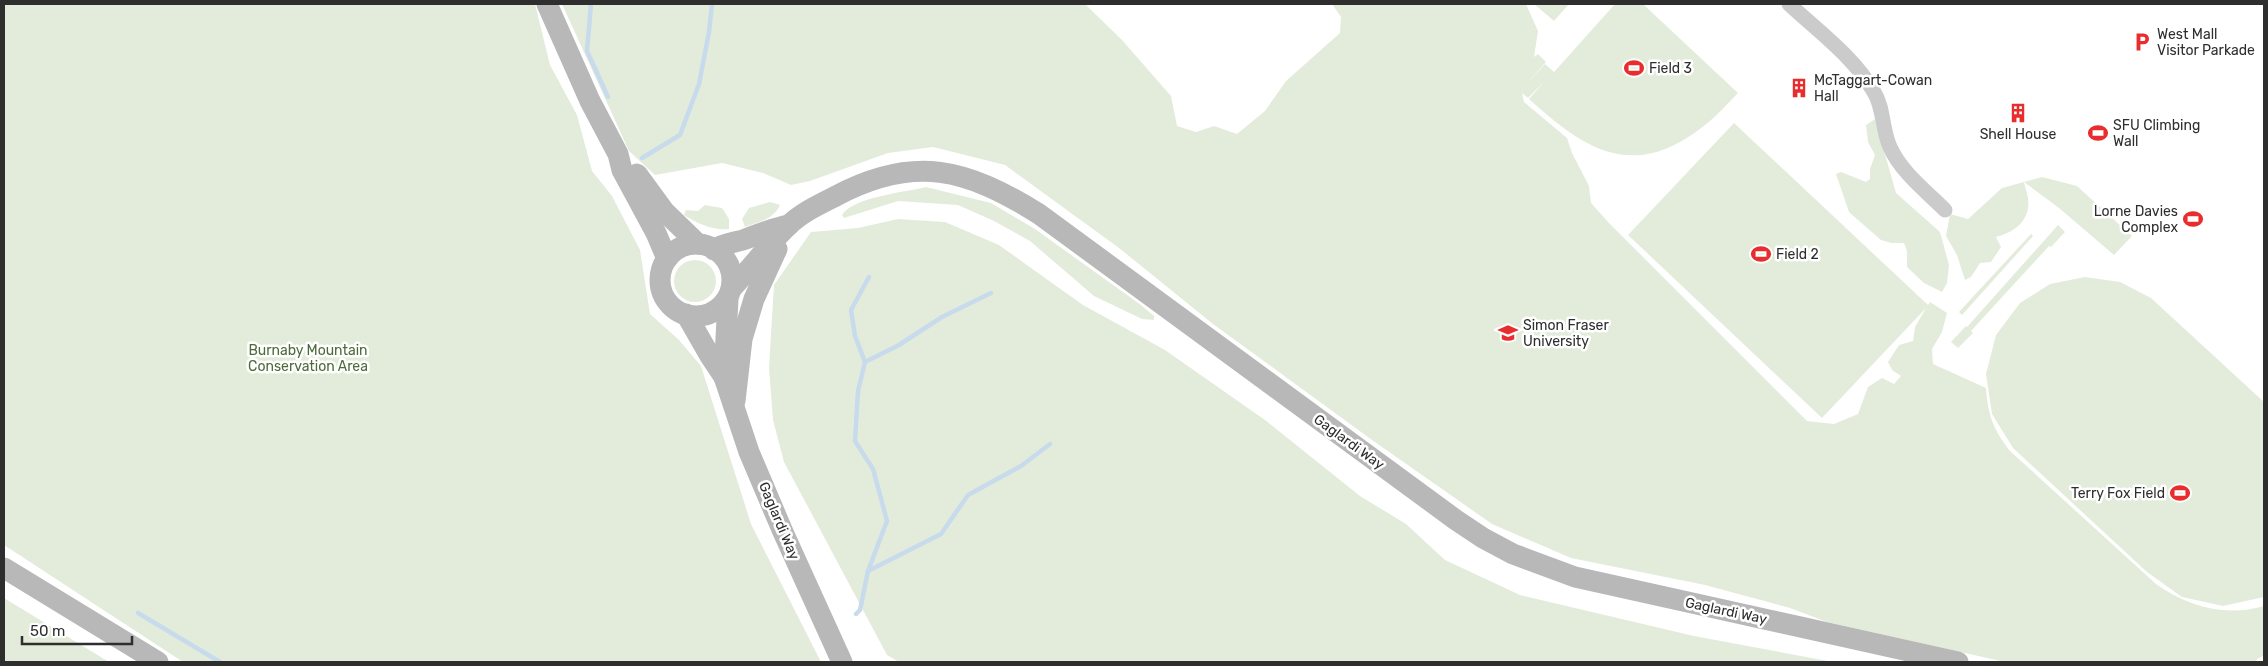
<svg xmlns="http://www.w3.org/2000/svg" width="2268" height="666" font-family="Rubik,sans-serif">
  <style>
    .green { fill: #e3ecdb }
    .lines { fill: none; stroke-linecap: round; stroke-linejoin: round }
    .stream { stroke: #c7dbec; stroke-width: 4.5 }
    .street { stroke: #cbcbcb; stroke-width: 15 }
    .secondary { stroke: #b8b8b8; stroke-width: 21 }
    .labels { text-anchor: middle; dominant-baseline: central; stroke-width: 5; stroke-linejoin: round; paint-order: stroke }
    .poi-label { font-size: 14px; fill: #2e2e2e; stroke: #fff; text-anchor: start }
    .park-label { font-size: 14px; fill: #4e6a3b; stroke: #fff }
    .street-label { font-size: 14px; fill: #2e2e2e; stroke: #fff }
  </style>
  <rect width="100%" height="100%" fill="#fff"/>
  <g class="green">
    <polygon points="4,4 535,4 550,65 577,115 592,171 612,196 640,250 650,314 679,340 701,366 751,524 821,662 183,662 4,545"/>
    <path d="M562,4h523l37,36 49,56 6,30 19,6 18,-6 23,8 28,-23 21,-30 54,-48 1,-16 -9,-13h194l12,27 -4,26 4,-3 8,8 -24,27 23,-25 9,8 61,-68h28l95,89c-11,11 -21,23 -33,32 -70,56 -118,27 -176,-26l15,-17 -16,16 -6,-5 2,9 43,36 5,15 17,33 2,17 18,20 198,198 27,3 24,-10 10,-27 14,-9 12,6 7,-8 -9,-6 -4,-8 11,-17 14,-4 2,-14 11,-19 -104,110 -194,-183 106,-112 194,182 2,-3 17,11 -5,19 -10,17 1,15 53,24c2,27 7,41 24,63l146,133c33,23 69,33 108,22v49l-8,5 1,2h-252l-178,-40 -37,-14 -85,-23 -134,-27 -79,-34 -120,-84 -159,-116 -94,-76 -114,-83 -72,-18 -45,6 -78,28 -19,4 -28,-12 -41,-10 -67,12 -26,-24z"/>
    <polygon points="1534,4 1569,4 1554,21"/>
    <polygon points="1875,119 1896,193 1940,232 1949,265 1947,283 1942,292 1924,283 1907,267 1907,251 1904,243 1891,243 1881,240 1849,212 1836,174 1841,172 1866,182 1870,179 1870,169 1875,155 1868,142 1866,125"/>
    <path d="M2042,177l35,9 55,50 -18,19 -55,-47 -35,-26c1,5 3,11 4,16 3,22 -13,34 -32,39l5,10 -10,15 -11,1 -9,14 -6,3 -8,-25 -11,-19 4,-22 18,5 34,-31z"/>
    <path d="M926,187l65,16 44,26 106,76 13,11v4l-12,-1 -48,-23 -64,-55 -36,-20 -36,-16 -60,-4 -54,17 -2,-3c11,-18 64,-23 84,-28z"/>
    <path d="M770,202l10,3c-6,14 -21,17 -35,22l-3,-8 7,-11z"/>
    <path d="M705,205l17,3 7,11v10c-16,2 -32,-6 -45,-14l2,-5 12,1z"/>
    <polygon points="898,219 945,222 999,245 1083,305 1165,350 1265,420 1360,496 1406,524 1445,560 1520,595 1694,636 1833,662 899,662 887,655 784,462 773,420 769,368 774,285 811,232 858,228"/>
    <polygon points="2058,225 2065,232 2051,247 2049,246 1971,331 1973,333 1958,348 1951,342 1966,326 1967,327"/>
    <polygon points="2031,234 2033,236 1962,315 1959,312"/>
    <circle cx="695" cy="281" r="21"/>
    <polygon points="2085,277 2120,282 2151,298 2264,402 2264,597 2223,606 2182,597 2147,572 2013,448 1992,414 1986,374 1996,335 2020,303 2050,284"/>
    <polygon points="4,598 109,662 4,662"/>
  </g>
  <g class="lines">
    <g class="stream">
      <polyline points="591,4 587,51 608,97"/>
      <polyline points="642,158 680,135 699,84 709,32 712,4"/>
      <polyline points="865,362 899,345 942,317 991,293"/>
      <polyline points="868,571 941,534 968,495 1021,466 1050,444"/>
      <polyline points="138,613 220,662"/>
      <polyline points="856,614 860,610 868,571 887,521 873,469 855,441 858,391 865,362 855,336 851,310 869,277"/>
    </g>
    <path class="street" d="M1789,4c29,27 65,53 85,88 10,16 8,38 16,55 11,25 36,44 55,63"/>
    <g class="secondary">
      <polyline points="547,4 590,101 618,154 622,170 656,233 667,259"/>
      <polyline points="637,174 664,211 698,244"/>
      <circle cx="696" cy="280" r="36"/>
      <path d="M714,250c9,-7 19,-7 29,-10 16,-6 29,-12 46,-15"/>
      <path d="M732,288c19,-20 36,-43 56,-62 13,-13 32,-22 48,-30 79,-42 131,-27 203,18l417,306 27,18 30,16 62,23 383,85"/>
      <polyline points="686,314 710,356 724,377 749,452 783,532 842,662"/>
      <polyline points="724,377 728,299"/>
      <polyline points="735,401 742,339 754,299 777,249"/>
      <polyline points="4,568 158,662"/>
    </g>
  </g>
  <defs>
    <symbol id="parking-bare" viewBox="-9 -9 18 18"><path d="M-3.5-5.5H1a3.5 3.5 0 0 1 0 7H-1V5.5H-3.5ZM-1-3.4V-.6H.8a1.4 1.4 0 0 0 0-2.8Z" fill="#e82d2f" stroke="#fff" stroke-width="2.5" paint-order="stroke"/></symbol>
    <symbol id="stadium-bare" viewBox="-9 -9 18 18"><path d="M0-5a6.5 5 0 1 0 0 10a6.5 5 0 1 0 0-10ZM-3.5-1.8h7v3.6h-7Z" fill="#e82d2f" stroke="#fff" stroke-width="2.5" paint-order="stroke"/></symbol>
    <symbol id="building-bare" viewBox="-9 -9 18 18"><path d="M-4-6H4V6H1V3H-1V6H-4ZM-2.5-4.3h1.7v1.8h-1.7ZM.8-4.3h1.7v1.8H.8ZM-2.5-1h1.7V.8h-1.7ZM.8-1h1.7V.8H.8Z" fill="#e82d2f" stroke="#fff" stroke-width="2.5" paint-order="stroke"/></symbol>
    <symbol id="university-bare" viewBox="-9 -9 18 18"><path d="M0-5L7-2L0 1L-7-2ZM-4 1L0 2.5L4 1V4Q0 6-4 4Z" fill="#e82d2f" stroke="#fff" stroke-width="2.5" paint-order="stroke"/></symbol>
  </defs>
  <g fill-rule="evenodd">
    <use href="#parking-bare" x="2128" y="28" width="28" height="28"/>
    <use href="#stadium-bare" x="1620" y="54" width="28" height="28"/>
    <use href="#building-bare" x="1785" y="74" width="28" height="28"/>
    <use href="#building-bare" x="2004" y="99" width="28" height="28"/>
    <use href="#stadium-bare" x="2084" y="119" width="28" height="28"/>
    <use href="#stadium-bare" x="2179" y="205" width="28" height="28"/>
    <use href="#stadium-bare" x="1747" y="240" width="28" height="28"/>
    <use href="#university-bare" x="1494" y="319" width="28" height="28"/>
    <use href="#stadium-bare" x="2166" y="479" width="28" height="28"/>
  </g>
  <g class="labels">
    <g class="poi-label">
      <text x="2157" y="34">West Mall<tspan x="2157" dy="16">Visitor Parkade</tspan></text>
      <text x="1649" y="68">Field 3</text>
      <text x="1814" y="80">McTaggart-Cowan<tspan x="1814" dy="16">Hall</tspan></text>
      <text x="2113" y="125">SFU Climbing<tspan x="2113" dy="16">Wall</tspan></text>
      <text x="2018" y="134" text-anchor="middle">Shell House</text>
      <text x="2178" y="211" text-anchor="end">Lorne Davies<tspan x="2178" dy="16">Complex</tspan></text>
      <text x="1776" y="254">Field 2</text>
      <text x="1523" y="325">Simon Fraser<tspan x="1523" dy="16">University</tspan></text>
      <text x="2165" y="493" text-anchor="end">Terry Fox Field</text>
    </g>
    <g class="park-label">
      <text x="308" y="350">Burnaby Mountain<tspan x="308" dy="16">Conservation Area</tspan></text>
    </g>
    <g class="street-label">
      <text transform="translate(1349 442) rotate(36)">Gaglardi Way</text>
      <text transform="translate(779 521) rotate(67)">Gaglardi Way</text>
      <text transform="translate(1726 611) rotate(12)">Gaglardi Way</text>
    </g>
  </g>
  <rect width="2268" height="666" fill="none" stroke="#2e2e2e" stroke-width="10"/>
  <path d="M22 636v8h110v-8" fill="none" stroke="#2e2e2e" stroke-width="2.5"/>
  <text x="30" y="636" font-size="15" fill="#2e2e2e" stroke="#ffffff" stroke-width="4" paint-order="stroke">50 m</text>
</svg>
